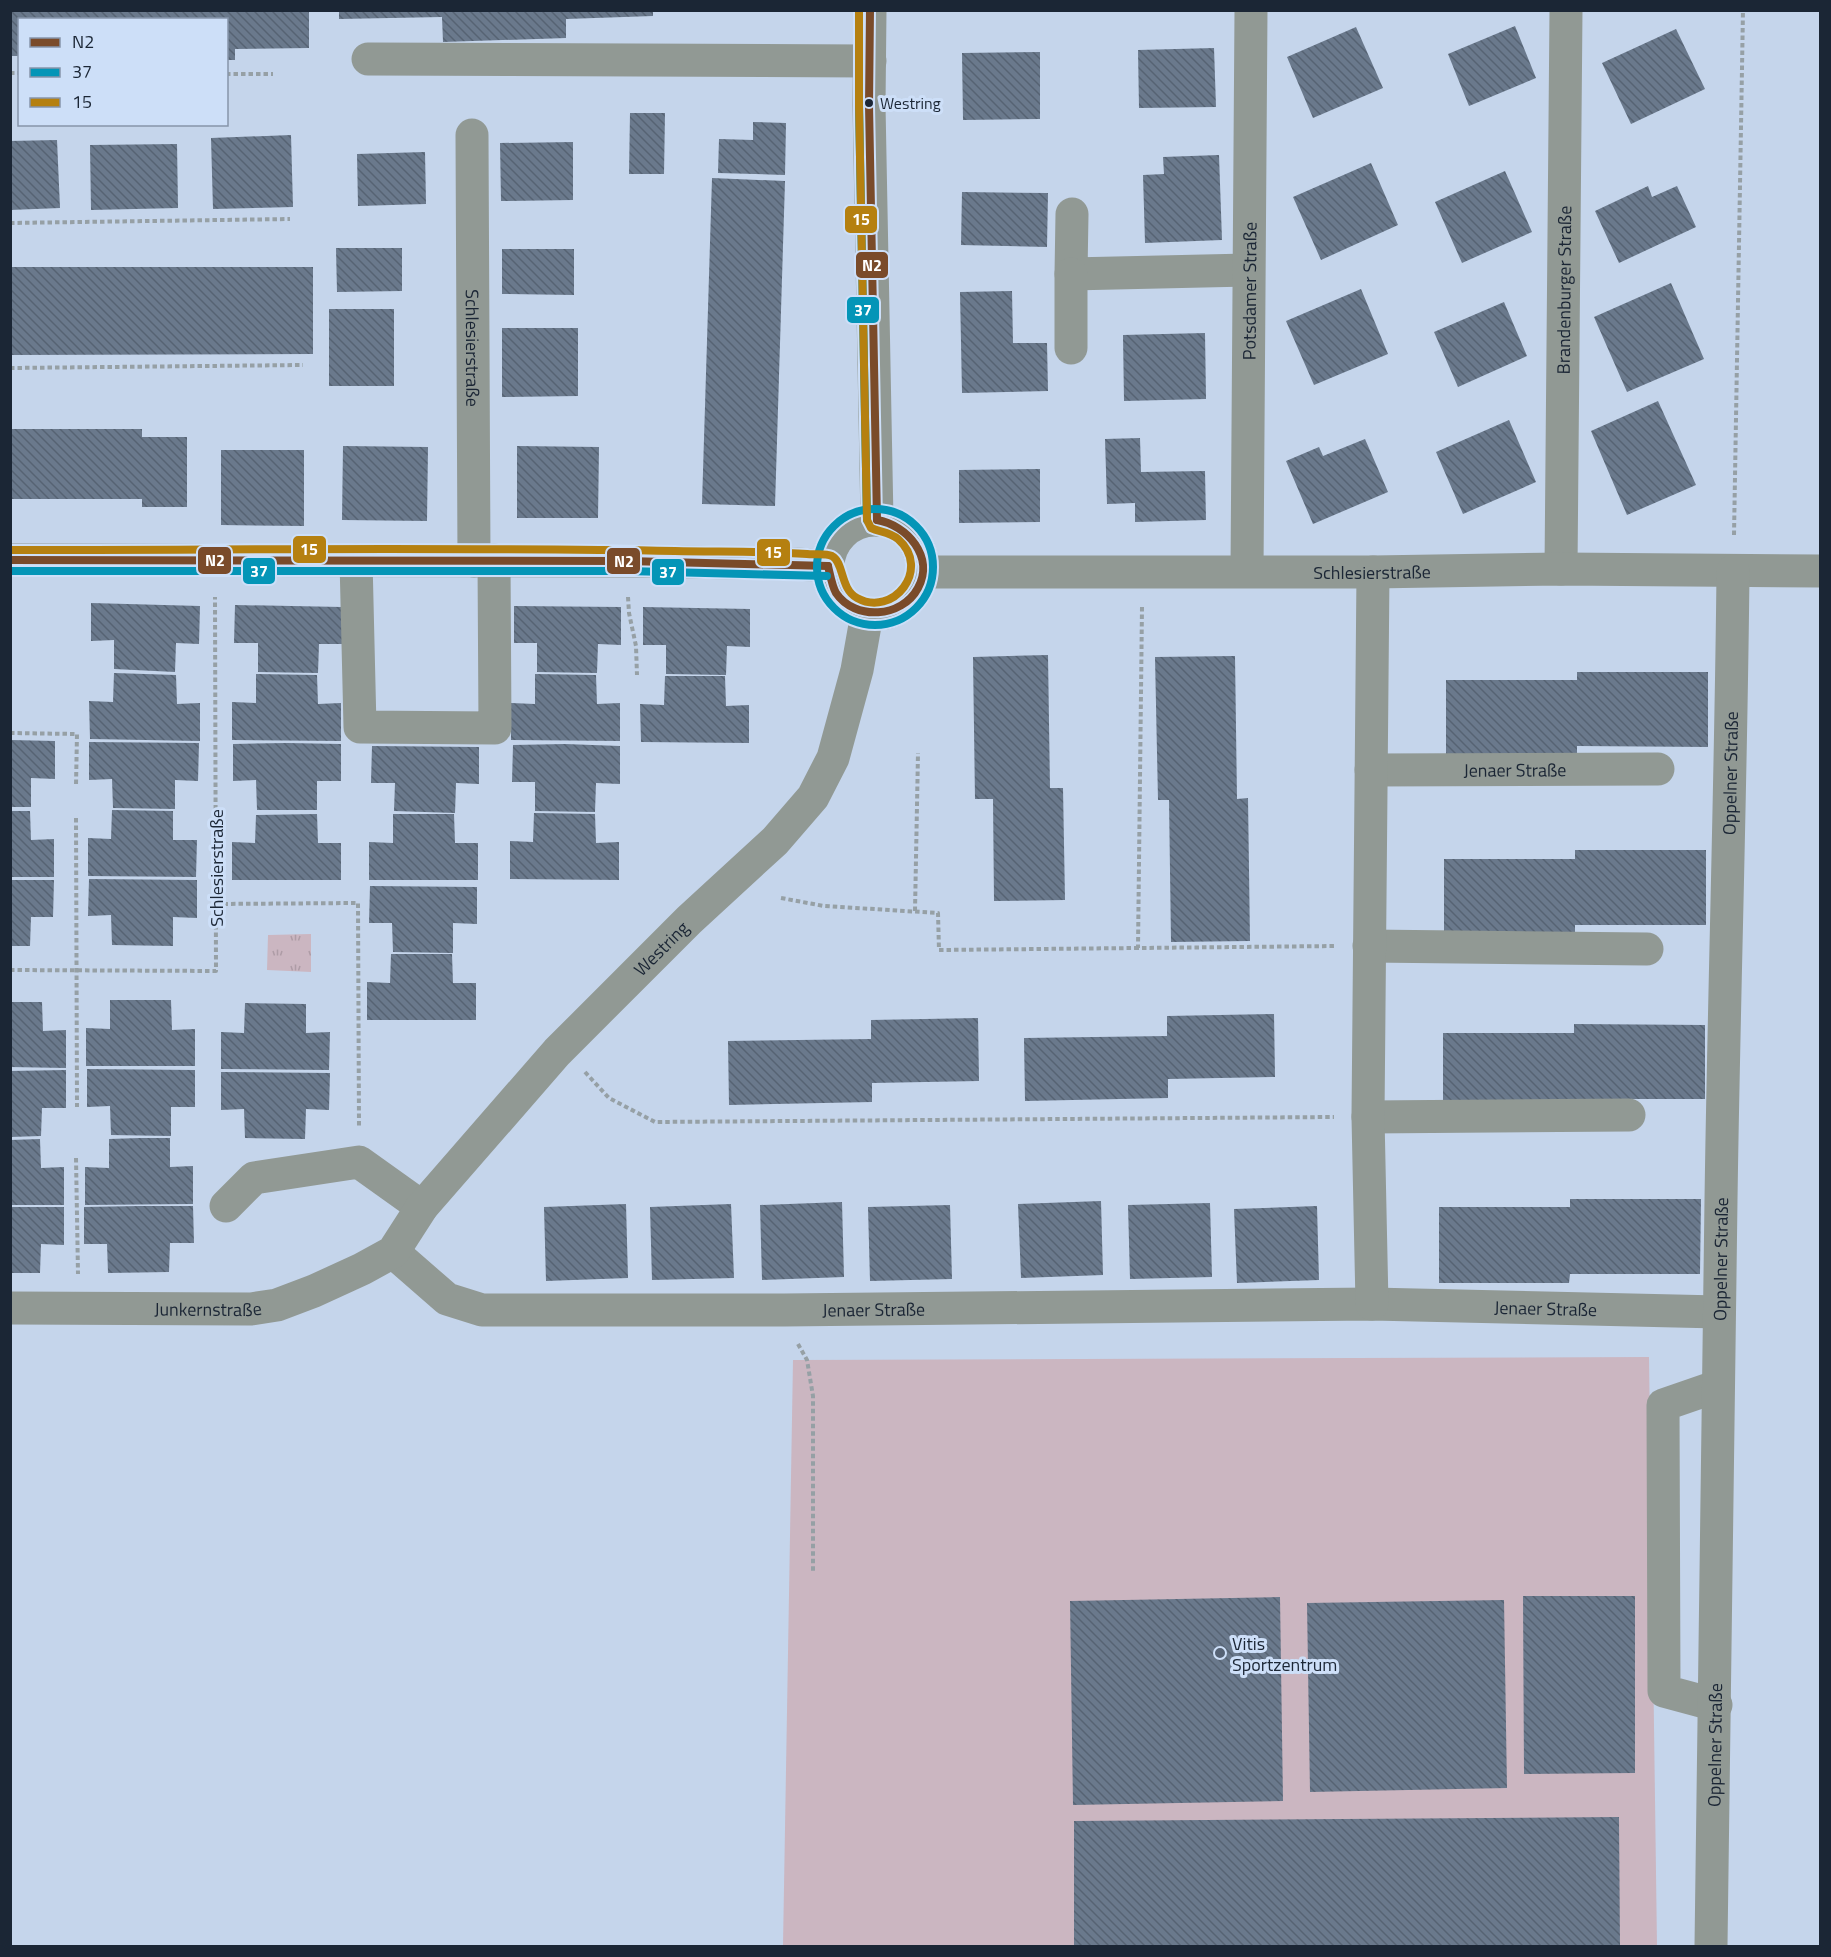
<svg xmlns="http://www.w3.org/2000/svg" width="1831" height="1957" font-family="'Titillium Web',sans-serif">
  <style>
    .green { fill: #cbb6c1 }
    .park { fill: url(#park-tufts) }
    .building { fill: url(#building-back-hatch) }
    .lines { fill: none; stroke-linecap: round; stroke-linejoin: round }
    .path { stroke: #96a0a5; stroke-width: 4; stroke-dasharray: 4.5 3; stroke-linecap: butt }
    .minor { stroke: #919994; stroke-width: 33 }
    .bus-1-casing { stroke: #cddff8; stroke-width: 12 }
    .bus-2-casing { stroke: #cddff8; stroke-width: 12 }
    .bus-3-casing { stroke: #cddff8; stroke-width: 12 }
    .bus-1 { stroke: #7a4b2a; stroke-width: 8 }
    .bus-2 { stroke: #0495b7; stroke-width: 8 }
    .bus-3 { stroke: #b58010; stroke-width: 8 }
    .bus-dot { fill: #1b2635; stroke: #cddff8; stroke-width: 2 }
    .poi-dot { fill: #566375; stroke: #cddff8; stroke-width: 2 }
    .labels { text-anchor: middle; dominant-baseline: central; stroke-width: 6; stroke-linejoin: round; paint-order: stroke }
    .bus-label { font-size: 16px; fill: #1b2635; stroke: #cddff8; text-anchor: start }
    .street-label { font-size: 18px; fill: #1b2635; stroke: #cddff8 }
    .poi-label { font-size: 18px; fill: #1b2635; stroke: #cddff8; text-anchor: start }
    .line-badge { stroke: #cddff8; stroke-width: 2 }
    .badge-label { font-size: 16px; text-anchor: middle; font-weight: bold; fill: #fff }
  </style>
  <defs>
    <pattern id="park-tufts" width="24" height="20" patternUnits="userSpaceOnUse" patternTransform="scale(1.5)"><rect width="24" height="20" fill="#cbb6c1"/><path d="M3 7l-1-3M5 7V3M7 7l1-3M15 17l-1-3M17 17v-4M19 17l1-3" fill="none" stroke="#ae9ca6"/></pattern>
    <pattern id="building-back-hatch" width="6" height="6" patternUnits="userSpaceOnUse" patternTransform="scale(1.5)"><rect width="6" height="6" fill="#6a798c"/><path d="M-1 5l2 2M0 0l6 6M5-1l2 2" fill="none" stroke="#566373"/></pattern>
  </defs>
  <rect width="100%" height="100%" fill="#c5d5eb"/>
  <polygon class="green" points="1649,1357 1657,1946 783,1946 793,1360"/>
  <polygon class="park" points="311,934 311,972 267,970 268,935"/>
  <g class="building">
    <polygon points="10,10 309,10 309,48 235,49 235,60 226,60 226,20 20,20 20,56 10,56"/>
    <polygon points="339,10 653,10 653,16 566,19 566,38 443,42 442,17 339,19"/>
    <polygon points="1515,26 1536,78 1469,106 1448,54"/>
    <polygon points="1356,27 1383,88 1313,118 1287,57"/>
    <polygon points="1676,29 1705,89 1631,124 1602,63"/>
    <polygon points="1214,48 1216,107 1139,108 1138,50"/>
    <polygon points="1040,52 1040,119 963,120 962,53"/>
    <polygon points="630,113 665,113 664,174 629,174"/>
    <polygon points="753,122 786,123 785,175 718,173 719,139 753,140"/>
    <polygon points="291,135 293,207 213,209 211,138"/>
    <polygon points="57,140 60,208 10,210 10,141"/>
    <polygon points="573,142 573,200 501,201 500,143"/>
    <polygon points="177,144 178,208 91,210 90,145"/>
    <polygon points="425,152 426,204 358,206 357,154"/>
    <polygon points="1219,155 1222,240 1145,243 1143,175 1164,174 1163,157"/>
    <polygon points="1371,163 1398,225 1321,260 1293,197"/>
    <polygon points="1505,171 1532,232 1462,263 1435,202"/>
    <polygon points="712,178 785,181 775,506 702,504"/>
    <polygon points="1648,186 1652,197 1677,186 1696,227 1619,263 1595,211"/>
    <polygon points="962,192 1048,193 1047,247 961,245"/>
    <polygon points="336,248 402,248 402,291 337,292"/>
    <polygon points="502,249 574,249 574,295 502,294"/>
    <polygon points="10,267 313,267 313,354 10,355"/>
    <polygon points="1671,283 1704,359 1627,392 1594,317"/>
    <polygon points="1361,289 1388,354 1314,385 1286,321"/>
    <polygon points="1012,291 1013,343 1047,343 1048,391 962,393 960,292"/>
    <polygon points="1504,302 1527,356 1458,387 1434,332"/>
    <rect x="329" y="309" width="65" height="77"/>
    <polygon points="502,328 578,328 578,396 502,397"/>
    <polygon points="1205,333 1206,399 1124,401 1123,335"/>
    <polygon points="1658,401 1696,485 1627,515 1591,431"/>
    <polygon points="1509,420 1536,482 1463,514 1436,452"/>
    <polygon points="10,429 142,429 142,437 187,437 187,507 142,507 142,499 10,499"/>
    <polygon points="1140,438 1141,472 1205,471 1206,520 1135,522 1135,503 1107,504 1105,439"/>
    <polygon points="1365,439 1388,492 1313,524 1286,461 1319,447 1323,456"/>
    <polygon points="343,446 428,447 427,521 342,520"/>
    <polygon points="517,446 599,447 598,518 517,518"/>
    <polygon points="221,450 304,450 304,526 221,525"/>
    <polygon points="1040,469 1040,522 959,523 959,470"/>
    <polygon points="91,603 200,606 199,644 176,643 175,672 114,669 114,640 91,641"/>
    <polygon points="235,605 342,607 342,644 319,644 318,673 258,672 258,643 234,643"/>
    <polygon points="514,606 621,607 621,645 598,644 597,673 537,672 537,643 514,643"/>
    <polygon points="643,607 750,609 750,647 727,646 726,675 666,674 666,645 643,645"/>
    <polygon points="1048,655 1050,788 1063,788 1065,900 994,901 993,799 975,799 973,657"/>
    <polygon points="1235,656 1237,799 1248,798 1250,941 1171,942 1169,800 1158,800 1155,657"/>
    <polygon points="1577,672 1708,672 1708,747 1577,746 1577,755 1446,755 1446,680 1577,680"/>
    <polygon points="114,673 176,675 177,704 200,703 200,741 90,739 89,701 113,702"/>
    <polygon points="256,674 317,675 318,704 341,703 341,741 232,740 232,702 256,703"/>
    <polygon points="535,674 596,675 597,704 620,703 620,741 511,740 511,703 535,704"/>
    <polygon points="665,676 725,676 726,706 749,705 749,743 641,742 640,704 664,705"/>
    <polygon points="10,740 55,741 55,779 31,778 31,807 10,807"/>
    <polygon points="89,742 199,743 198,781 175,780 175,809 113,808 112,779 89,780"/>
    <polygon points="287,743 341,744 341,781 317,781 317,810 257,810 256,780 233,781 233,744"/>
    <polygon points="565,744 620,746 620,784 596,783 595,812 535,811 535,782 512,782 513,745"/>
    <polygon points="372,746 479,747 479,784 456,783 455,813 394,811 395,783 371,783"/>
    <polygon points="112,810 173,811 173,840 197,840 196,877 88,876 88,838 111,839"/>
    <polygon points="10,811 30,811 31,840 54,839 54,877 10,877"/>
    <polygon points="534,813 595,814 596,843 619,842 619,880 510,879 510,841 533,842"/>
    <polygon points="317,814 318,843 341,843 341,880 232,880 232,842 255,843 256,815"/>
    <polygon points="393,814 454,814 455,843 478,843 478,880 369,880 369,842 393,843"/>
    <polygon points="1575,850 1706,850 1706,925 1575,925 1575,933 1444,933 1444,859 1575,859"/>
    <polygon points="89,879 197,880 197,918 173,917 173,946 112,945 111,915 88,916"/>
    <polygon points="10,880 54,880 53,917 31,917 30,946 10,946"/>
    <polygon points="370,886 477,887 477,924 453,923 453,953 393,952 392,923 369,923"/>
    <polygon points="391,954 452,954 453,983 476,983 476,1020 367,1020 367,982 390,983"/>
    <polygon points="110,1000 171,1000 172,1030 195,1029 195,1066 86,1066 86,1028 110,1029"/>
    <polygon points="10,1002 42,1002 43,1031 66,1030 66,1068 10,1067"/>
    <polygon points="245,1003 306,1004 306,1033 330,1032 329,1070 221,1069 221,1032 244,1033"/>
    <polygon points="1274,1014 1275,1077 1168,1079 1168,1098 1025,1101 1024,1038 1167,1036 1167,1016"/>
    <polygon points="978,1018 979,1081 872,1083 872,1102 729,1105 728,1041 871,1039 871,1020"/>
    <polygon points="1574,1024 1705,1025 1705,1099 1574,1099 1443,1108 1443,1033 1574,1033"/>
    <polygon points="87,1069 195,1070 195,1107 171,1107 171,1136 111,1135 110,1106 87,1107"/>
    <polygon points="66,1070 66,1108 42,1108 41,1136 10,1137 10,1071"/>
    <polygon points="221,1072 330,1073 329,1110 306,1109 305,1139 245,1138 244,1109 221,1110"/>
    <polygon points="140,1138 170,1138 170,1167 193,1166 193,1204 85,1205 85,1167 109,1168 109,1139"/>
    <polygon points="40,1139 41,1168 64,1167 64,1205 10,1205 10,1140"/>
    <polygon points="1570,1199 1701,1199 1700,1274 1570,1274 1569,1283 1439,1283 1439,1207 1570,1207"/>
    <polygon points="1101,1201 1103,1275 1021,1278 1018,1204"/>
    <polygon points="842,1202 844,1277 762,1280 760,1205"/>
    <polygon points="1210,1203 1212,1277 1130,1279 1128,1205"/>
    <polygon points="626,1204 628,1278 546,1281 544,1207"/>
    <polygon points="731,1204 734,1278 652,1280 650,1207"/>
    <polygon points="950,1205 952,1279 870,1281 868,1207"/>
    <polygon points="140,1206 193,1206 194,1243 170,1243 169,1272 108,1273 107,1244 84,1244 84,1207"/>
    <polygon points="1317,1206 1319,1280 1237,1283 1234,1209"/>
    <polygon points="10,1207 64,1207 64,1245 41,1244 40,1273 10,1273"/>
    <polygon points="1523,1596 1635,1596 1635,1773 1524,1774"/>
    <polygon points="1280,1597 1283,1801 1073,1805 1070,1601"/>
    <polygon points="1504,1600 1507,1788 1310,1792 1307,1603"/>
    <polygon points="1619,1817 1620,1946 1074,1946 1074,1821"/>
  </g>
  <g class="lines">
    <g class="path">
      <polyline points="10,73 20,73"/>
      <polyline points="226,74 273,74"/>
      <polyline points="10,223 290,219"/>
      <polyline points="10,368 303,365"/>
      <polyline points="1734,535 1743,10"/>
      <polyline points="628,597 629,613 636,646 637,675"/>
      <polyline points="1142,607 1138,948 1336,946"/>
      <polyline points="10,733 77,734 76,785"/>
      <polyline points="76,818 77,1107"/>
      <polyline points="781,898 824,906 938,913 939,950 1138,948"/>
      <polyline points="216,904 358,903 359,1128"/>
      <polyline points="915,911 918,753"/>
      <polyline points="10,970 216,971 215,597"/>
      <polyline points="585,1072 609,1098 655,1122 1334,1117"/>
      <polyline points="76,1158 78,1274"/>
      <polyline points="798,1344 807,1360 813,1396 813,1572"/>
    </g>
    <g class="minor">
      <polyline points="870,10 869,105 877,520"/>
      <polyline points="368,59 870,61"/>
      <path id="s1" d="M472,135l2,426"/>
      <polyline points="1072,214 1071,274 1248,270"/>
      <polyline points="1071,348 1071,274"/>
      <circle cx="875" cy="567" r="47"/>
      <polyline points="10,560 627,561 796,564 828,566"/>
      <polyline points="356,560 360,727 495,728 494,560"/>
      <path id="s2" d="M1561,569l5,-559"/>
      <path id="s3" d="M1247,571l4,-561"/>
      <path id="s4" d="M922,572h451l188,-3 259,2"/>
      <path id="s5" d="M1371,770l287,-1"/>
      <polyline points="1369,946 1647,949"/>
      <polyline points="1368,1117 1629,1115"/>
      <polyline points="226,1206 254,1178 359,1162 422,1207"/>
      <path id="s6" d="M393,1252l54,47 35,11h302l588,-6 347,8"/>
      <polyline points="1372,1304 1368,1117 1373,572"/>
      <path id="s7" d="M10,1308l241,1 26,-4 37,-14 48,-22 31,-17 29,-45 135,-155 132,-132 86,-79 38,-44 20,-39 24,-88 10,-56"/>
      <polyline points="1716,1705 1664,1691 1663,1405 1718,1386"/>
      <path id="s8" d="M1711,1946c5,-248 6,-497 10,-746 3,-209 10,-419 12,-629"/>
    </g>
    <defs>
      <g id="bus-1">
        <polyline points="870,10 869,105 877,520"/>
        <polyline points="10,560 627,561 828,566"/>
        <path d="M828,566c2,8 4,20 8,27 19,28 66,25 82,-5 17,-31 -11,-63 -41,-68"/>
      </g>
      <g id="bus-2">
        <polyline points="859,10 859,105 867,520"/>
        <circle cx="875" cy="567" r="58"/>
        <polyline points="10,571 627,571 827,576"/>
      </g>
      <path id="bus-3" d="M10,550c222,0 444,-3 665,1 44,1 88,0 132,3 7,1 18,-1 25,2 12,6 8,33 25,42 36,20 75,-29 41,-59 -8,-7 -18,-7 -27,-11l-4,-8 -8,-415v-95"/>
    </defs>
    <use href="#bus-1" class="bus-1-casing"/>
    <use href="#bus-2" class="bus-2-casing"/>
    <use href="#bus-3" class="bus-3-casing"/>
    <use href="#bus-1" class="bus-1"/>
    <use href="#bus-2" class="bus-2"/>
    <use href="#bus-3" class="bus-3"/>
  </g>
  <circle class="bus-dot" cx="869" cy="103" r="5"/>
  <circle class="poi-dot" cx="1220" cy="1653" r="6"/>
  <g class="labels">
    <g class="bus-label">
      <text x="880" y="103">Westring</text>
    </g>
    <g class="street-label">
      <text stroke="none"><textPath href="#s2" startOffset="279">Brandenburger Straße</textPath></text>
      <text stroke="none"><textPath href="#s3" startOffset="280">Potsdamer Straße</textPath></text>
      <text stroke="none"><textPath href="#s1" startOffset="213">Schlesierstraße</textPath></text>
      <text stroke="none"><textPath href="#s4" startOffset="450">Schlesierstraße</textPath></text>
      <text stroke="none"><textPath href="#s5" startOffset="144">Jenaer Straße</textPath></text>
      <text stroke="none"><textPath href="#s8" startOffset="1173">Oppelner Straße</textPath></text>
      <text transform="translate(216 868) rotate(-90)">Schlesierstraße</text>
      <text stroke="none"><textPath href="#s7" startOffset="801">Westring</textPath></text>
      <text stroke="none"><textPath href="#s8" startOffset="687">Oppelner Straße</textPath></text>
      <text stroke="none"><textPath href="#s7" startOffset="198">Junkernstraße</textPath></text>
      <text stroke="none"><textPath href="#s6" startOffset="1172">Jenaer Straße</textPath></text>
      <text stroke="none"><textPath href="#s6" startOffset="500">Jenaer Straße</textPath></text>
      <text stroke="none"><textPath href="#s8" startOffset="201">Oppelner Straße</textPath></text>
    </g>
    <g class="poi-label">
      <text x="1232" y="1643">Vitis<tspan x="1232" dy="21">Sportzentrum</tspan></text>
    </g>
  </g>
  <g class="line-badge">
    <rect x="844" y="205" width="34" height="29" rx="6" fill="#b58010"/>
    <rect x="855" y="251" width="34" height="28" rx="6" fill="#7a4b2a"/>
    <rect x="846" y="296" width="34" height="28" rx="6" fill="#0495b7"/>
    <rect x="292" y="535" width="35" height="29" rx="6" fill="#b58010"/>
    <rect x="756" y="538" width="35" height="29" rx="6" fill="#b58010"/>
    <rect x="197" y="546" width="35" height="29" rx="6" fill="#7a4b2a"/>
    <rect x="606" y="547" width="35" height="28" rx="6" fill="#7a4b2a"/>
    <rect x="242" y="557" width="34" height="28" rx="6" fill="#0495b7"/>
    <rect x="651" y="558" width="34" height="28" rx="6" fill="#0495b7"/>
  </g>
  <g class="badge-label">
    <text x="861" y="225">15</text>
    <text x="872" y="271">N2</text>
    <text x="863" y="316">37</text>
    <text x="309" y="555">15</text>
    <text x="773" y="558">15</text>
    <text x="215" y="566">N2</text>
    <text x="624" y="567">N2</text>
    <text x="259" y="577">37</text>
    <text x="668" y="578">37</text>
  </g>
  <rect width="1831" height="1957" fill="none" stroke="#1b2635" stroke-width="24"/>
  <rect x="18" y="18" width="210" height="108" fill="#cddff8" stroke="#8695aa" stroke-width="1.5"/>
  <rect x="30" y="38" width="30" height="9" fill="#7a4b2a" stroke="#8695aa" stroke-width="1.5"/>
  <text x="72" y="48" font-size="18" fill="#1b2635">N2</text>
  <rect x="30" y="68" width="30" height="9" fill="#0495b7" stroke="#8695aa" stroke-width="1.5"/>
  <text x="72" y="78" font-size="18" fill="#1b2635">37</text>
  <rect x="30" y="98" width="30" height="9" fill="#b58010" stroke="#8695aa" stroke-width="1.5"/>
  <text x="72" y="108" font-size="18" fill="#1b2635">15</text>
</svg>
